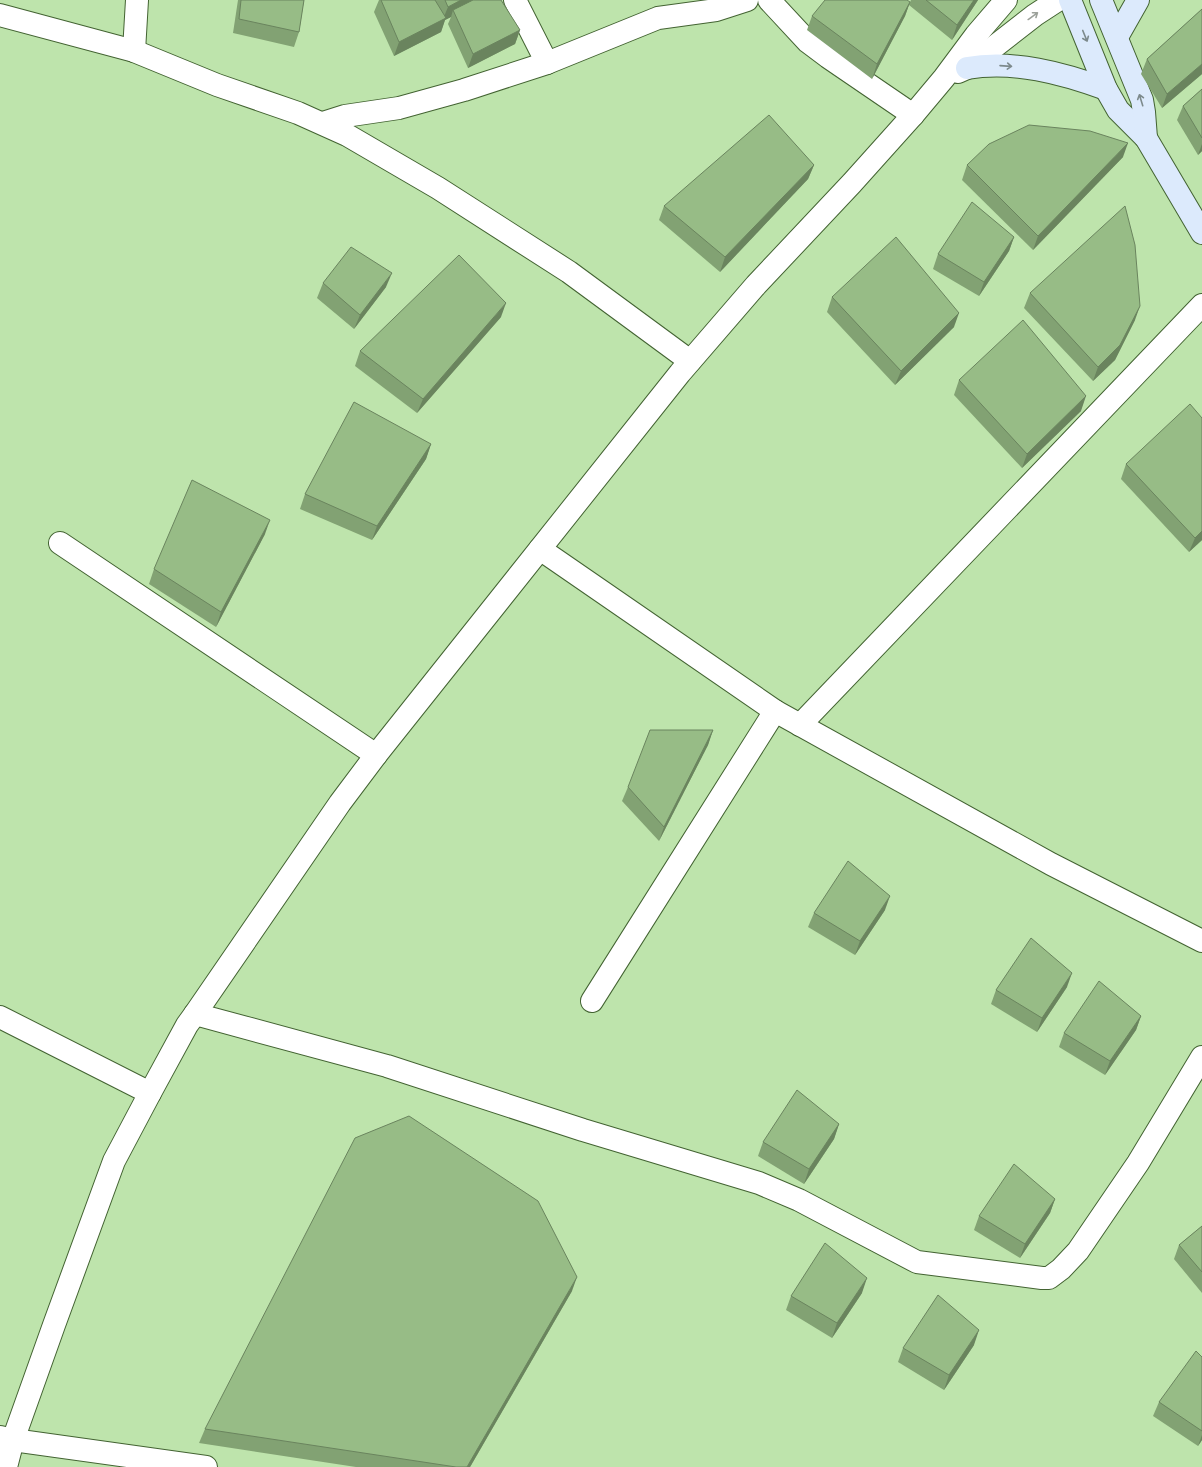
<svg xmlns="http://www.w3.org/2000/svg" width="1202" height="1467" font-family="'Source Sans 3',sans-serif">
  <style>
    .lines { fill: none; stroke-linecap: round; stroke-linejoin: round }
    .street-casing { stroke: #436332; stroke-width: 24 }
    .secondary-casing { stroke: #436332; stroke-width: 24 }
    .street { stroke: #fff; stroke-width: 22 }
    .secondary { stroke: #dceafc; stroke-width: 22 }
    .wall { fill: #82a273 }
    .shaded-wall { fill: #6a845e }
    .building { fill: #97bc86; stroke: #6a845e }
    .oneway { stroke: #9ca19a }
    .oneway2 { stroke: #7d8a8c }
  </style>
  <rect width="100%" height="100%" fill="#bee4ac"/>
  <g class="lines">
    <defs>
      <g id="street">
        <polyline points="515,0 547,63"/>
        <polyline points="769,0 808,42 828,57 913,115"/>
        <polyline points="0,15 134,51 217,85 298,113 347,135 438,188 569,272 690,361"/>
        <polyline points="134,51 137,0"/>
        <polyline points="958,72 967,68 1035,15 1058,0"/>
        <polyline points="323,123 345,116 399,108 464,90 547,63 658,18 716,10 747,0"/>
        <polyline points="60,543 376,755"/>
        <polyline points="540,549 775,711 1051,864 1202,941"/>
        <polyline points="800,725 1202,305"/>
        <polyline points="592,1001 775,711"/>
        <polyline points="195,1014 387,1066 583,1130 759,1183 799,1200 917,1262 1042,1278 1049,1278 1061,1269 1078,1251 1138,1163 1202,1057"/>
        <polyline points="0,1017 150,1093"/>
        <polyline points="0,1437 13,1440 206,1467"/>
        <polyline points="6,1467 13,1440 54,1325 114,1161 150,1093 187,1025 195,1014 340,803 376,755 680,373 756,285 852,183 913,115 944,78 976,35 1006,0"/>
      </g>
      <g id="secondary">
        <polyline points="1070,0 1106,89 1118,110 1146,138 1202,233"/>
        <polyline points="1101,0 1142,100 1144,112 1146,138"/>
        <polyline points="1117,37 1138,0"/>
        <path d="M967,68c47,-8 95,5 139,21"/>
      </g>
    </defs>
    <use href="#street" class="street-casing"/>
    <use href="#secondary" class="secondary-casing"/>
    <use href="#street" class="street"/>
    <use href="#secondary" class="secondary"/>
  </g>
  <g class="wall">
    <polygon points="238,0 304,0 299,32 294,47 233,33"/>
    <polygon points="379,0 501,0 520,30 515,44 468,68 448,24 451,17 445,20 441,32 394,56 374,12"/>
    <polygon points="911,0 978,0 952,40 909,5 905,16 872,79 807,30 812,16 910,2"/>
    <polygon points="1202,9 1202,74 1162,108 1141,74 1147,59"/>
    <polygon points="1202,89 1202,151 1198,155 1177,120 1183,106"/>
    <polygon points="1123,157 1033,250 962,180 967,165"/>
    <polygon points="814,165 808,179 720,272 659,220 664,206"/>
    <polygon points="1014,237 1009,251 979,296 933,269 938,254"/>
    <polygon points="323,283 386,287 354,329 317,298"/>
    <polygon points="1030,293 1135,320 1115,360 1093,381 1024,308"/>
    <polygon points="832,297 954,327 895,385 827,312"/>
    <polygon points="501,317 417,413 355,366 360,351"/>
    <polygon points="959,380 1081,411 1022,468 954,395"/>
    <polygon points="1202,418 1202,540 1189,552 1121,479 1126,464"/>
    <polygon points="431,444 426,459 372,540 300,509 305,494"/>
    <polygon points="265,534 216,627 149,584 154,569"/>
    <polygon points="713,730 708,745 659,841 622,801 628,787"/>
    <polygon points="885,910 855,955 808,927 814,913"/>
    <polygon points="1067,987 1037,1032 991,1004 996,990"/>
    <polygon points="1141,1016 1136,1030 1105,1075 1059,1047 1064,1033"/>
    <polygon points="839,1124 834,1139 804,1184 758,1156 763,1142"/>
    <polygon points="1055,1199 1050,1213 1020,1258 974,1230 979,1216"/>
    <polygon points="1202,1226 1202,1293 1174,1259 1179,1245"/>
    <polygon points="572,1291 470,1467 356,1467 199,1443 205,1429"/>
    <polygon points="862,1293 832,1338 786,1310 791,1296"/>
    <polygon points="974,1345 944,1390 898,1362 903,1348"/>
    <polygon points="1202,1357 1202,1440 1198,1446 1153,1416 1159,1402"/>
  </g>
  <g class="shaded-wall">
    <polygon points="461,0 483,0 453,10 451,17 445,20 441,32 394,56 399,42 443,19 448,7"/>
    <polygon points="974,0 978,0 952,40 957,25"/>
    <polygon points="910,2 905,16 872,79 877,64"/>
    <polygon points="520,30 515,44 468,68 473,54"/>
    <polygon points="1202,64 1202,74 1162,108 1167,94"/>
    <polygon points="1128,143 1123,157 1033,250 1038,236"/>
    <polygon points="1202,144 1202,151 1198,155"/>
    <polygon points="814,165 808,179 720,272 725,257"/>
    <polygon points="1014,237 1009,251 979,296 984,282"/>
    <polygon points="392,273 386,287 354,329 360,315"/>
    <polygon points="506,303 501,317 417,413 423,399"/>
    <polygon points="1140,306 1135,320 1115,360 1093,381 1098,367"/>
    <polygon points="959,313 954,327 895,385 901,371"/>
    <polygon points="1086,396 1081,411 1022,468 1027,454"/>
    <polygon points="431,444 426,459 372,540 377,526"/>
    <polygon points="270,520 265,534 216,627 221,612"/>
    <polygon points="1202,531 1202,540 1189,552 1195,538"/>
    <polygon points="713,730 708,745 659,841 664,827"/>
    <polygon points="890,896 885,910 855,955 860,941"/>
    <polygon points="1072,973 1067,987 1037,1032 1042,1018"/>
    <polygon points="1141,1016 1136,1030 1105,1075 1110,1061"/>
    <polygon points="839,1124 834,1139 804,1184 809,1169"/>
    <polygon points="1055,1199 1050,1213 1020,1258 1025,1244"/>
    <polygon points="577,1277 572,1291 470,1467 467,1467"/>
    <polygon points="867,1278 862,1293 832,1338 837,1323"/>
    <polygon points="979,1330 974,1345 944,1390 949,1375"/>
    <polygon points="1202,1435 1202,1440 1198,1446"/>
  </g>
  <g class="building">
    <polygon points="241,0 304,0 299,32 239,19"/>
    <polygon points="381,0 435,0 446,18 399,42"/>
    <polygon points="445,0 461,0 448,7"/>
    <polygon points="473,0 501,0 520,30 473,54 453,10"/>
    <polygon points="825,0 907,0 910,2 877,64 812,16"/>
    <polygon points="926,0 974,0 957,25"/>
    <polygon points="1202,9 1202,64 1167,94 1147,59"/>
    <polygon points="1202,89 1202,138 1183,106"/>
    <polygon points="769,115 814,165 725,257 664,206"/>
    <polygon points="1029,125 1090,131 1128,143 1038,236 967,165 989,144"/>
    <polygon points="972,202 1014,237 984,282 938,254"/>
    <polygon points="1125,206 1135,245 1140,306 1120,345 1098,367 1030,293"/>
    <polygon points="896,237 959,313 901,371 832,297"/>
    <polygon points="351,247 392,273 360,315 323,283"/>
    <polygon points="459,255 506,303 423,399 360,351"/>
    <polygon points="1023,320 1086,396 1027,454 959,380"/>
    <polygon points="354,402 431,444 377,526 305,494"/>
    <polygon points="1190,404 1202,418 1202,531 1195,538 1126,464"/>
    <polygon points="192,480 270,520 221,612 154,569"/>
    <polygon points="650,730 713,730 664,827 628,787"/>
    <polygon points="848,861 890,896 860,941 814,913"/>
    <polygon points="1031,938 1072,973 1042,1018 996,990"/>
    <polygon points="1099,981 1141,1016 1110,1061 1064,1033"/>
    <polygon points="797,1090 839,1124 809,1169 763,1142"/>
    <polygon points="409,1116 538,1201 577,1277 467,1467 456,1467 205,1429 355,1138"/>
    <polygon points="1014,1164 1055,1199 1025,1244 979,1216"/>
    <polygon points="1202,1226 1202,1272 1179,1245"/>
    <polygon points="825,1243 867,1278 837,1323 791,1296"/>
    <polygon points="938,1295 979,1330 949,1375 903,1348"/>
    <polygon points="1196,1351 1202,1357 1202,1431 1159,1402"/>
  </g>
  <defs><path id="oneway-shaft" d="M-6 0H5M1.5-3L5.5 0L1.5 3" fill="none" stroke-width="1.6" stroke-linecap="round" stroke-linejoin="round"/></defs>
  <use class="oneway" href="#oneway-shaft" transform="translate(1033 16) rotate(-36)"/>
  <g class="oneway2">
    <use href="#oneway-shaft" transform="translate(1085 36) rotate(68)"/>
    <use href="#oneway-shaft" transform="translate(1006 66) rotate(4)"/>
    <use href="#oneway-shaft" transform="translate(1141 100) rotate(-107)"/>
  </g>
</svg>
